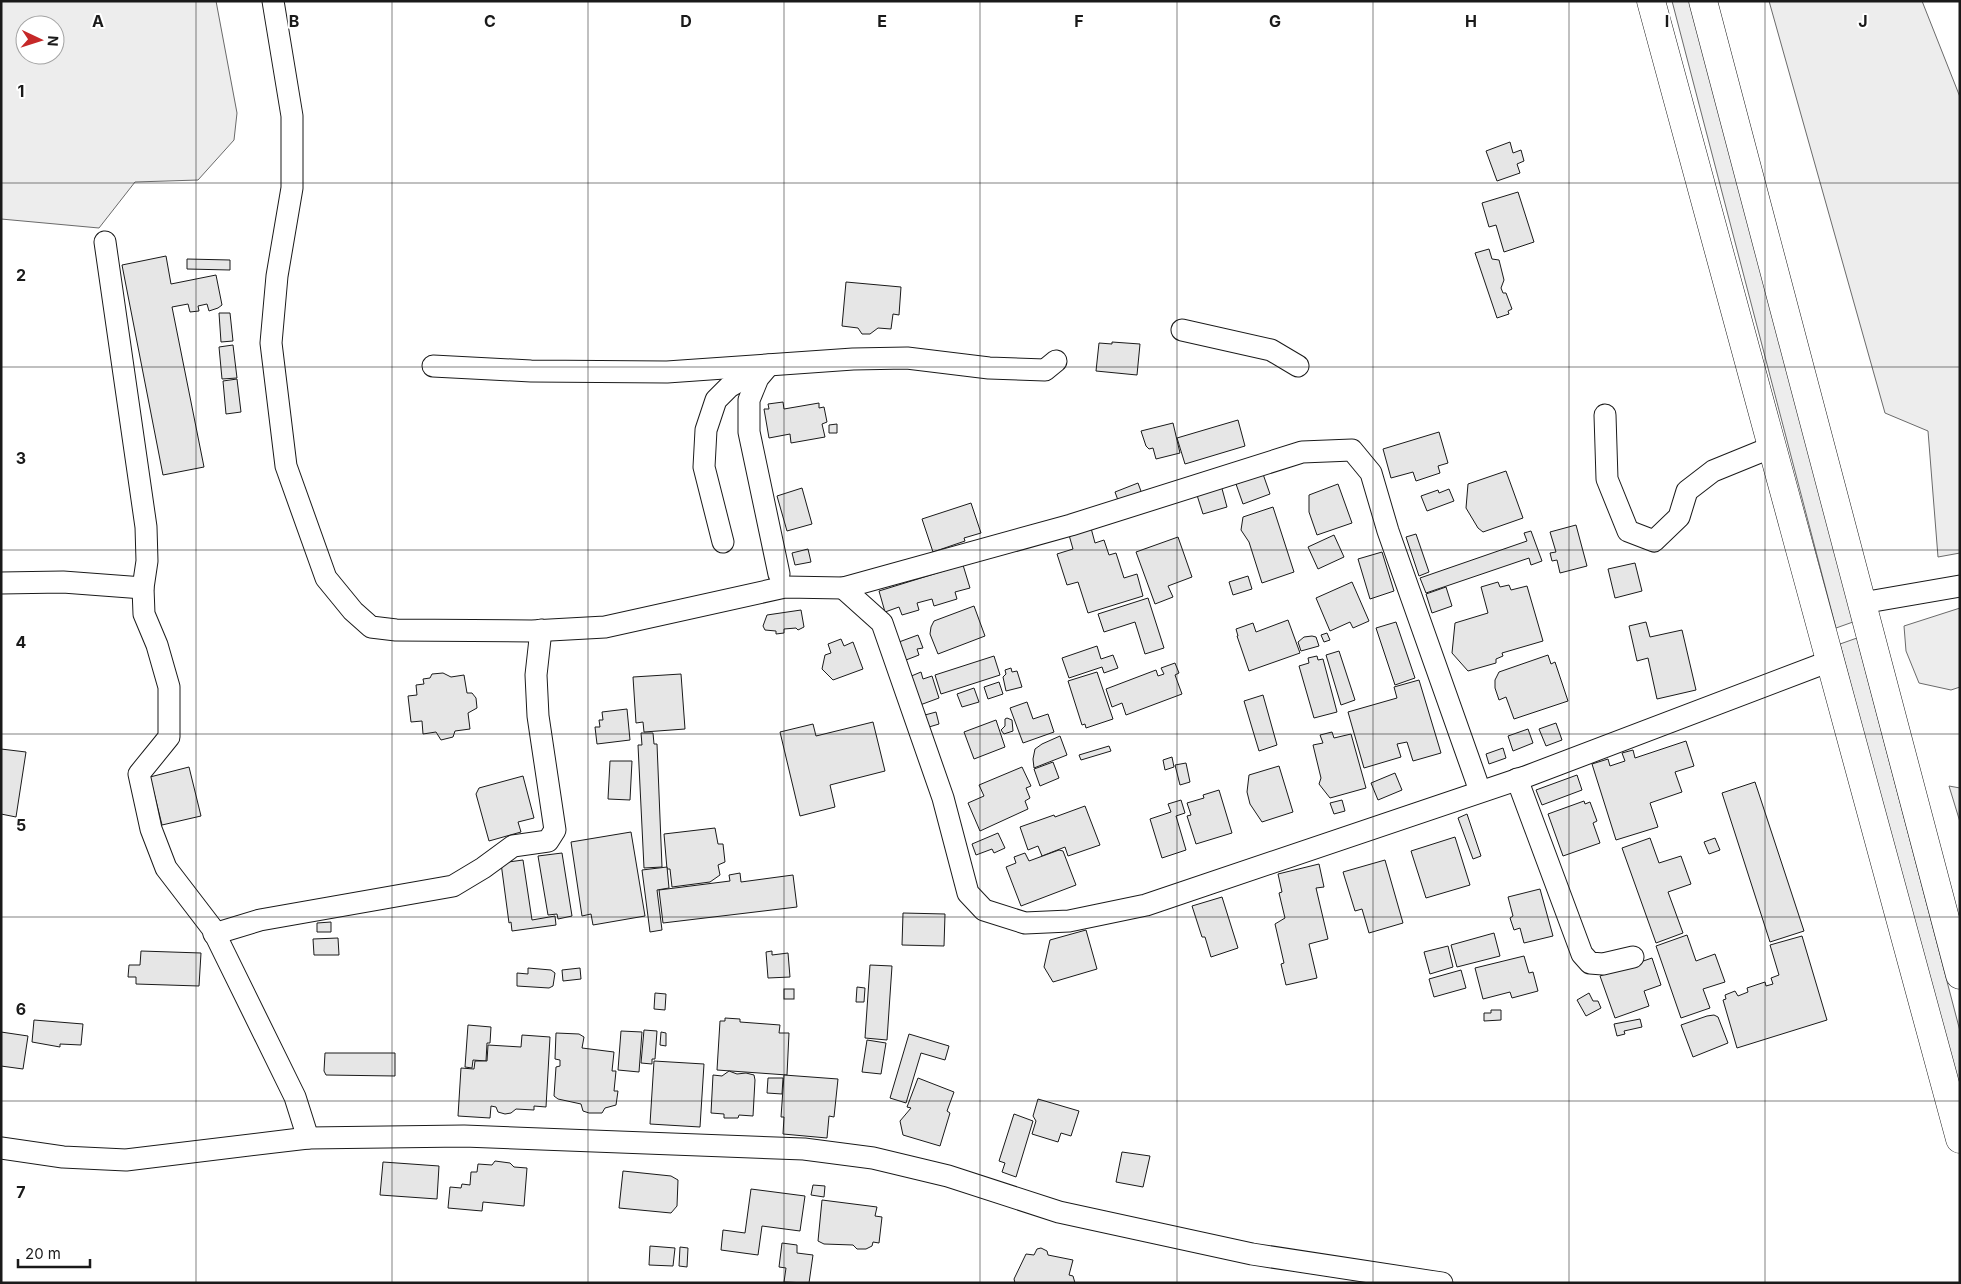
<svg xmlns="http://www.w3.org/2000/svg" width="1961" height="1284" font-family="Inter,sans-serif">
  <style>
    .green { fill: #ededed; stroke: #6a6a6a; fill-rule: evenodd }
    .building { fill: #e6e6e6; stroke: #1a1a1a }
    .lines { fill: none; stroke-linecap: round; stroke-linejoin: round }
    .minor-casing { stroke: #1a1a1a; stroke-width: 23 }
    .trunk-casing { stroke: #1a1a1a; stroke-width: 29 }
    .minor { stroke: #fff; stroke-width: 21 }
    .trunk { stroke: #fff; stroke-width: 28 }
    .grid { fill: none; stroke: #1a1a1a; stroke-width: 1; stroke-opacity: 0.55 }
    .grid-label { font-size: 16px; text-anchor: middle; font-weight: bold; fill: #1a1a1a; stroke: #fff; stroke-width: 4; stroke-linejoin: round; paint-order: stroke }
  </style>
  <rect width="100%" height="100%" fill="#fff"/>
  <g class="green">
    <path d="M1,1h215l21,112 -3,27 -36,40 -63,2 -36,46 -98,-9zM25,25h30v30h-30z"/>
    <polygon points="1672,1 1693,1 1853,622 1836,628"/>
    <polygon points="1769,1 1922,1 1960,97 1960,553 1938,557 1928,431 1885,413"/>
    <polygon points="1960,608 1960,687 1951,690 1919,683 1906,651 1904,626"/>
    <polygon points="1857,638 1960,1031 1960,1099 1840,644"/>
    <polygon points="1949,786 1960,788 1960,822"/>
  </g>
  <g class="building">
    <polygon points="1510,142 1513,153 1521,150 1524,161 1517,164 1520,173 1497,181 1486,151"/>
    <polygon points="1518,192 1534,242 1504,252 1496,225 1489,227 1482,203"/>
    <polygon points="1489,249 1492,259 1499,260 1504,280 1501,288 1503,293 1506,293 1512,309 1508,311 1509,314 1497,318 1475,253"/>
    <polygon points="166,256 171,284 216,275 222,305 218,308 209,311 207,304 198,306 199,311 190,312 188,304 172,307 204,467 163,475 122,265"/>
    <polygon points="187,259 230,260 230,270 187,269"/>
    <polygon points="846,282 901,287 899,315 893,314 891,329 878,328 870,334 862,334 858,328 842,326"/>
    <polygon points="219,313 230,313 233,341 221,342"/>
    <polygon points="1112,342 1140,344 1137,375 1096,371 1099,343 1112,344"/>
    <polygon points="233,345 237,378 222,379 219,347"/>
    <polygon points="237,379 241,412 226,414 223,381"/>
    <polygon points="783,402 784,409 819,403 819,408 824,407 827,422 822,424 825,437 791,443 790,434 769,438 764,409 769,409 768,404"/>
    <polygon points="1238,420 1245,446 1185,464 1177,438"/>
    <polygon points="1173,423 1180,453 1156,459 1153,448 1149,449 1146,446 1141,431"/>
    <polygon points="837,424 837,433 829,433 829,425"/>
    <polygon points="1439,432 1448,463 1438,466 1440,473 1416,481 1413,472 1391,478 1383,449"/>
    <polygon points="1506,471 1523,518 1483,532 1478,528 1466,508 1468,484"/>
    <polygon points="1263,474 1270,494 1243,504 1236,484"/>
    <polygon points="1138,483 1142,494 1119,503 1115,492"/>
    <polygon points="1338,484 1352,523 1317,535 1309,512 1309,495"/>
    <polygon points="1221,485 1227,507 1203,514 1196,492"/>
    <polygon points="802,488 812,524 787,531 777,496"/>
    <polygon points="1449,489 1454,501 1427,511 1421,496 1438,490 1439,493"/>
    <polygon points="971,503 981,533 964,538 965,541 933,552 922,519"/>
    <polygon points="1273,507 1294,572 1262,583 1249,542 1241,530 1243,517"/>
    <polygon points="1576,525 1587,566 1560,573 1557,560 1552,561 1550,553 1556,552 1550,532"/>
    <polygon points="1091,528 1095,543 1104,540 1109,555 1116,553 1124,578 1137,574 1143,596 1088,613 1078,582 1067,585 1057,554 1073,549 1069,535"/>
    <polygon points="1531,531 1542,561 1531,565 1529,558 1426,593 1420,578 1527,541 1524,533"/>
    <polygon points="1416,534 1429,572 1419,576 1406,537"/>
    <polygon points="1334,535 1344,557 1318,569 1308,547"/>
    <polygon points="1178,537 1192,577 1168,586 1173,597 1155,604 1136,552"/>
    <polygon points="808,549 811,562 795,565 792,553"/>
    <polygon points="1382,552 1394,591 1370,599 1358,559"/>
    <polygon points="1635,563 1642,591 1615,598 1608,569"/>
    <polygon points="963,565 970,588 955,592 957,599 934,606 932,599 917,603 919,610 902,615 899,607 885,612 879,591"/>
    <polygon points="1248,576 1252,589 1233,595 1229,582"/>
    <polygon points="1352,582 1369,621 1353,628 1350,622 1330,631 1316,598"/>
    <polygon points="1498,582 1500,587 1509,585 1511,590 1527,586 1543,641 1502,653 1503,656 1496,659 1496,663 1468,671 1452,653 1455,623 1488,613 1481,587"/>
    <polygon points="1446,587 1452,606 1432,613 1426,594"/>
    <polygon points="1148,598 1164,648 1145,654 1135,622 1104,632 1098,614"/>
    <polygon points="974,606 985,636 938,654 930,634 931,627 934,621"/>
    <polygon points="801,610 804,627 798,630 796,628 784,629 784,633 776,634 776,631 765,630 763,626 767,615"/>
    <polygon points="1288,620 1300,653 1249,671 1237,636 1238,636 1236,629 1253,623 1256,632"/>
    <polygon points="1396,622 1415,678 1395,685 1376,628"/>
    <polygon points="1646,622 1650,637 1682,630 1696,690 1657,699 1648,658 1637,661 1629,626"/>
    <polygon points="1327,633 1330,640 1324,642 1321,635"/>
    <polygon points="918,635 923,648 917,649 919,655 906,660 899,642"/>
    <polygon points="1312,636 1316,637 1319,646 1301,651 1298,642 1304,637"/>
    <polygon points="841,639 844,646 853,642 863,669 833,680 822,669 825,655 831,653 828,644"/>
    <polygon points="1097,646 1101,659 1113,655 1118,668 1104,673 1102,667 1069,678 1062,658"/>
    <polygon points="1339,651 1355,700 1341,705 1326,655"/>
    <polygon points="1548,655 1551,664 1555,662 1568,701 1514,719 1506,697 1499,700 1495,688 1495,680 1499,672"/>
    <polygon points="994,656 1000,675 941,694 935,675"/>
    <polygon points="1317,656 1318,660 1323,659 1337,712 1314,718 1299,666 1309,663 1308,658"/>
    <polygon points="1175,663 1179,673 1175,675 1182,694 1126,715 1122,703 1112,707 1106,689 1156,670 1158,676 1164,674 1161,668"/>
    <polygon points="1011,668 1012,672 1017,671 1022,687 1006,691 1003,677 1006,674 1005,670"/>
    <polygon points="921,672 923,679 932,676 939,698 920,705 909,677"/>
    <polygon points="1097,672 1113,719 1086,728 1085,724 1082,725 1068,681"/>
    <polygon points="443,673 451,677 464,675 467,693 472,693 476,698 477,708 468,713 470,729 455,731 453,737 441,740 436,732 423,734 422,721 411,722 408,696 417,695 416,685 424,684 423,679 430,678 432,674"/>
    <polygon points="681,674 685,729 644,732 643,722 636,723 633,677"/>
    <polygon points="1419,680 1441,753 1413,761 1407,742 1397,744 1401,757 1364,768 1348,712 1397,698 1394,687"/>
    <polygon points="999,682 1003,694 988,699 984,687"/>
    <polygon points="974,688 979,702 962,707 957,694"/>
    <polygon points="1263,695 1277,745 1259,751 1244,701"/>
    <polygon points="1027,702 1033,719 1048,714 1054,732 1023,743 1010,708"/>
    <polygon points="627,709 630,740 597,744 595,727 600,727 599,720 603,720 602,712"/>
    <polygon points="936,712 939,724 929,727 925,715"/>
    <polygon points="1007,718 1012,720 1013,731 1004,734 1001,730 1005,726 1005,719"/>
    <polygon points="996,720 1005,747 974,759 964,732"/>
    <polygon points="873,722 885,771 830,785 835,807 800,816 780,732 813,724 816,736"/>
    <polygon points="1556,723 1562,740 1546,746 1539,729"/>
    <polygon points="1528,729 1533,743 1513,751 1508,736"/>
    <polygon points="1332,732 1334,738 1351,734 1366,788 1330,798 1319,784 1321,778 1313,745 1323,743 1320,735"/>
    <polygon points="641,733 653,733 654,744 657,744 662,867 644,868 638,745 642,745"/>
    <polygon points="1060,736 1067,755 1034,768 1033,759 1035,749 1042,744"/>
    <polygon points="1686,741 1694,766 1675,772 1682,792 1650,803 1658,827 1616,840 1592,764 1608,759 1610,766 1625,761 1622,753 1633,750 1635,758"/>
    <polygon points="1109,746 1111,751 1081,760 1079,755"/>
    <polygon points="1503,748 1506,758 1489,764 1486,754"/>
    <polygon points="1,749 26,752 16,817 1,814"/>
    <polygon points="1172,757 1174,767 1165,770 1163,760"/>
    <polygon points="610,761 632,761 630,800 608,799"/>
    <polygon points="1053,762 1059,778 1040,786 1034,769"/>
    <polygon points="1186,763 1190,782 1180,785 1175,765"/>
    <polygon points="1279,766 1293,812 1262,822 1250,804 1247,792 1249,775"/>
    <polygon points="189,767 201,816 162,825 150,777"/>
    <polygon points="1022,767 1031,786 1026,788 1030,798 1025,801 1028,809 980,831 968,803 984,796 979,785"/>
    <polygon points="1395,773 1402,790 1378,800 1371,783"/>
    <polygon points="1577,775 1582,790 1542,805 1536,790"/>
    <polygon points="523,776 534,818 518,822 521,832 489,841 476,794 479,788"/>
    <polygon points="1755,782 1804,931 1770,942 1722,793"/>
    <polygon points="1219,790 1232,833 1196,844 1187,816 1191,815 1187,803 1204,798 1203,795"/>
    <polygon points="1181,800 1185,813 1176,816 1186,850 1162,858 1150,819 1171,812 1168,804"/>
    <polygon points="1342,800 1345,811 1334,814 1330,803"/>
    <polygon points="1584,801 1585,804 1590,802 1597,821 1593,823 1600,843 1563,856 1548,814"/>
    <polygon points="1085,806 1100,845 1068,856 1065,847 1042,856 1038,846 1028,850 1020,827 1054,815 1055,817"/>
    <polygon points="1467,814 1481,856 1473,859 1458,818"/>
    <polygon points="715,828 718,844 723,844 725,862 718,865 720,875 710,882 672,887 670,869 667,869 664,834"/>
    <polygon points="631,832 645,916 593,925 591,914 582,916 571,842"/>
    <polygon points="998,833 1005,848 994,853 992,849 976,855 972,844"/>
    <polygon points="1455,837 1470,885 1426,898 1411,851"/>
    <polygon points="1650,838 1659,863 1681,856 1691,884 1668,892 1683,933 1656,943 1622,848"/>
    <polygon points="1715,838 1720,850 1709,854 1704,842"/>
    <polygon points="1059,850 1063,851 1076,885 1021,906 1006,867 1016,863 1014,857 1025,853 1029,861"/>
    <polygon points="562,853 572,916 558,919 557,914 548,915 538,856"/>
    <polygon points="523,860 532,920 555,916 556,925 512,931 511,922 509,923 501,863"/>
    <polygon points="1385,860 1403,923 1369,933 1362,909 1355,911 1343,872"/>
    <polygon points="1319,864 1324,887 1316,888 1328,939 1309,944 1317,978 1286,985 1281,964 1284,963 1275,924 1285,918 1279,893 1282,892 1278,874"/>
    <polygon points="667,867 669,888 657,890 662,930 650,932 642,870"/>
    <polygon points="740,873 741,882 793,875 797,907 663,923 659,890 730,881 729,875"/>
    <polygon points="1540,889 1553,936 1524,943 1520,928 1514,930 1510,918 1513,916 1508,897"/>
    <polygon points="1222,897 1238,948 1211,957 1205,937 1202,937 1192,906"/>
    <polygon points="903,913 945,914 944,946 902,945"/>
    <polygon points="331,922 331,932 317,932 317,923"/>
    <polygon points="1086,930 1097,969 1053,982 1044,967 1050,940"/>
    <polygon points="1494,933 1500,956 1457,967 1451,945"/>
    <polygon points="1687,935 1696,961 1715,954 1725,982 1703,989 1710,1008 1681,1018 1656,946"/>
    <polygon points="1802,936 1827,1020 1737,1048 1723,1000 1726,999 1725,995 1735,991 1738,996 1748,992 1747,988 1765,982 1766,986 1773,984 1771,978 1779,975 1770,945"/>
    <polygon points="338,938 339,955 314,955 313,939"/>
    <polygon points="1448,946 1453,967 1430,974 1424,952"/>
    <polygon points="141,951 201,953 199,986 136,984 136,977 128,977 129,965 140,965"/>
    <polygon points="772,951 772,955 788,953 790,977 768,978 766,952"/>
    <polygon points="1524,956 1529,973 1533,972 1538,991 1512,998 1510,992 1483,999 1475,968"/>
    <polygon points="1652,958 1661,985 1644,991 1649,1006 1615,1018 1600,976"/>
    <polygon points="870,965 892,966 887,1040 865,1038"/>
    <polygon points="528,968 551,970 555,973 553,986 549,988 517,986 517,973 528,974"/>
    <polygon points="580,968 581,979 563,981 562,970"/>
    <polygon points="1461,970 1466,988 1434,997 1429,979"/>
    <polygon points="857,987 865,988 864,1002 856,1002"/>
    <rect x="784" y="989" width="10" height="10"/>
    <polygon points="655,993 666,994 665,1010 654,1009"/>
    <polygon points="1589,993 1593,1001 1598,1001 1601,1008 1586,1016 1577,1000"/>
    <polygon points="1491,1010 1501,1010 1501,1020 1484,1021 1484,1013 1491,1013"/>
    <polygon points="1714,1015 1718,1017 1728,1043 1693,1057 1681,1025 1707,1016"/>
    <polygon points="725,1018 740,1019 740,1022 780,1025 779,1033 789,1033 787,1075 717,1070 720,1021 725,1021"/>
    <polygon points="1640,1019 1642,1027 1624,1031 1625,1034 1617,1036 1614,1024"/>
    <polygon points="34,1020 83,1024 81,1045 60,1044 60,1047 32,1042"/>
    <polygon points="468,1025 491,1027 490,1043 487,1043 486,1061 473,1060 472,1068 465,1067"/>
    <polygon points="644,1030 657,1031 655,1059 652,1059 652,1064 641,1063"/>
    <polygon points="621,1031 642,1032 639,1072 618,1070"/>
    <polygon points="1,1032 28,1036 23,1069 1,1066"/>
    <polygon points="661,1032 666,1033 666,1046 660,1045"/>
    <polygon points="556,1033 579,1034 584,1037 582,1048 614,1052 612,1071 616,1071 614,1091 618,1091 616,1105 605,1108 602,1113 589,1113 583,1111 581,1104 558,1099 554,1096 556,1067 560,1066 560,1060 555,1059"/>
    <polygon points="909,1034 949,1046 945,1060 921,1053 906,1103 890,1098"/>
    <polygon points="522,1035 550,1037 546,1107 534,1106 534,1110 516,1109 511,1113 505,1114 498,1112 496,1107 491,1106 490,1118 458,1116 461,1068 474,1069 475,1061 487,1061 488,1045 521,1047"/>
    <polygon points="867,1040 886,1043 881,1074 862,1072"/>
    <polygon points="325,1053 395,1053 395,1076 326,1075 324,1071"/>
    <polygon points="654,1061 704,1064 700,1127 650,1124"/>
    <polygon points="729,1071 737,1074 746,1073 754,1075 755,1080 753,1116 739,1115 738,1118 724,1118 724,1114 711,1113 713,1075 722,1076"/>
    <polygon points="784,1075 838,1079 834,1117 829,1116 827,1138 783,1134 784,1117 781,1117"/>
    <polygon points="768,1078 783,1078 782,1094 767,1093"/>
    <polygon points="918,1078 954,1092 947,1111 950,1113 940,1146 903,1135 900,1121 911,1108 907,1107"/>
    <polygon points="1038,1099 1079,1111 1071,1136 1061,1133 1058,1142 1032,1134 1036,1121 1033,1116"/>
    <polygon points="1014,1114 1033,1121 1016,1177 1002,1172 1005,1163 999,1161"/>
    <polygon points="1122,1152 1150,1156 1143,1187 1116,1182"/>
    <polygon points="495,1161 510,1163 514,1167 527,1168 524,1206 483,1202 482,1211 448,1208 450,1187 461,1188 462,1184 470,1185 471,1172 477,1172 478,1164 492,1165"/>
    <polygon points="383,1162 439,1166 437,1199 380,1195"/>
    <polygon points="623,1171 671,1176 678,1180 677,1206 671,1213 619,1208"/>
    <polygon points="813,1185 825,1186 824,1197 811,1195"/>
    <polygon points="751,1189 805,1196 800,1231 762,1226 758,1255 721,1250 723,1230 745,1233"/>
    <polygon points="822,1200 877,1207 875,1216 882,1217 879,1243 873,1242 872,1246 866,1249 857,1249 853,1245 824,1244 818,1241"/>
    <polygon points="782,1243 797,1245 797,1253 813,1255 809,1283 784,1282 786,1268 779,1267"/>
    <polygon points="650,1246 675,1248 673,1266 649,1265"/>
    <polygon points="680,1247 688,1248 687,1267 679,1266"/>
    <polygon points="1041,1248 1047,1251 1048,1255 1073,1260 1069,1275 1073,1276 1075,1283 1015,1283 1014,1279 1026,1254 1034,1255 1037,1249"/>
  </g>
  <g class="lines">
    <defs>
      <g id="minor">
        <polyline points="273,1 292,116 292,188 277,276 271,343 286,466 326,578 353,611 371,627 396,630 532,631 605,627 785,587 843,588 1071,525 1302,452 1352,450 1371,473 1388,531 1480,791"/>
        <polyline points="105,242 146,527 147,561 143,588 144,614 157,645 169,687 169,737 139,774 151,829 166,868 212,928 295,1097 308,1138"/>
        <polyline points="1182,330 1271,350 1298,366"/>
        <polyline points="769,365 758,378 749,400 749,432 779,574"/>
        <polyline points="433,366 531,371 667,372 853,359 907,358 989,368 1045,370 1056,361"/>
        <polyline points="1605,415 1607,479 1628,531 1654,541 1679,517 1687,491 1713,471 1772,447"/>
        <polyline points="723,542 704,467 706,430 716,400 729,387 760,369"/>
        <polyline points="1,583 63,582 143,588"/>
        <polyline points="843,588 882,623 943,798 968,893 984,910 1025,923 1069,921 1146,905 1525,777 1830,661"/>
        <polyline points="1862,603 1960,586"/>
        <polyline points="1517,779 1582,954 1590,963 1603,964 1633,957"/>
        <polyline points="214,934 260,920 453,886 483,868 513,846 548,841 555,830 538,716 536,675 541,630"/>
        <polyline points="1,1148 63,1157 126,1160 308,1138 464,1136 804,1149 873,1158 948,1176 1059,1212 1252,1254 1442,1283"/>
      </g>
      <g id="trunk">
        <polyline points="1651,1 1960,1139"/>
        <polyline points="1703,1 1960,975"/>
      </g>
    </defs>
    <use href="#minor" class="minor-casing"/>
    <use href="#trunk" class="trunk-casing"/>
    <use href="#minor" class="minor"/>
    <use href="#trunk" class="trunk"/>
  </g>
  <path class="grid" d="M196,1v1282M392,1v1282M588,1v1282M784,1v1282M980,1v1282M1177,1v1282M1373,1v1282M1569,1v1282M1765,1v1282M1,183h1959M1,367h1959M1,550h1959M1,734h1959M1,917h1959M1,1101h1959"/>
  <g class="grid-label">
    <text x="98" y="27">A</text>
    <text x="294" y="27">B</text>
    <text x="490" y="27">C</text>
    <text x="686" y="27">D</text>
    <text x="882" y="27">E</text>
    <text x="1079" y="27">F</text>
    <text x="1275" y="27">G</text>
    <text x="1471" y="27">H</text>
    <text x="1667" y="27">I</text>
    <text x="1863" y="27">J</text>
    <text x="21" y="97">1</text>
    <text x="21" y="281">2</text>
    <text x="21" y="464">3</text>
    <text x="21" y="648">4</text>
    <text x="21" y="831">5</text>
    <text x="21" y="1015">6</text>
    <text x="21" y="1198">7</text>
  </g>
  <rect width="1961" height="1284" fill="none" stroke="#1a1a1a" stroke-width="5"/>
  <g transform="translate(40 40) rotate(94)"><circle r="24" fill="#ffffff" stroke="#a3a3a3"/>
  <path d="M0-4L9 19L0 12L-9 19Z" fill="#c62828"/>
  <text y="-8" font-size="14" font-weight="bold" text-anchor="middle" fill="#1a1a1a">N</text>
  </g>
  <path d="M18 1259v8h72v-8" fill="none" stroke="#1a1a1a" stroke-width="2.5"/>
  <text x="25" y="1259" font-size="15" fill="#1a1a1a" stroke="#ffffff" stroke-width="4" paint-order="stroke">20 m</text>
</svg>
